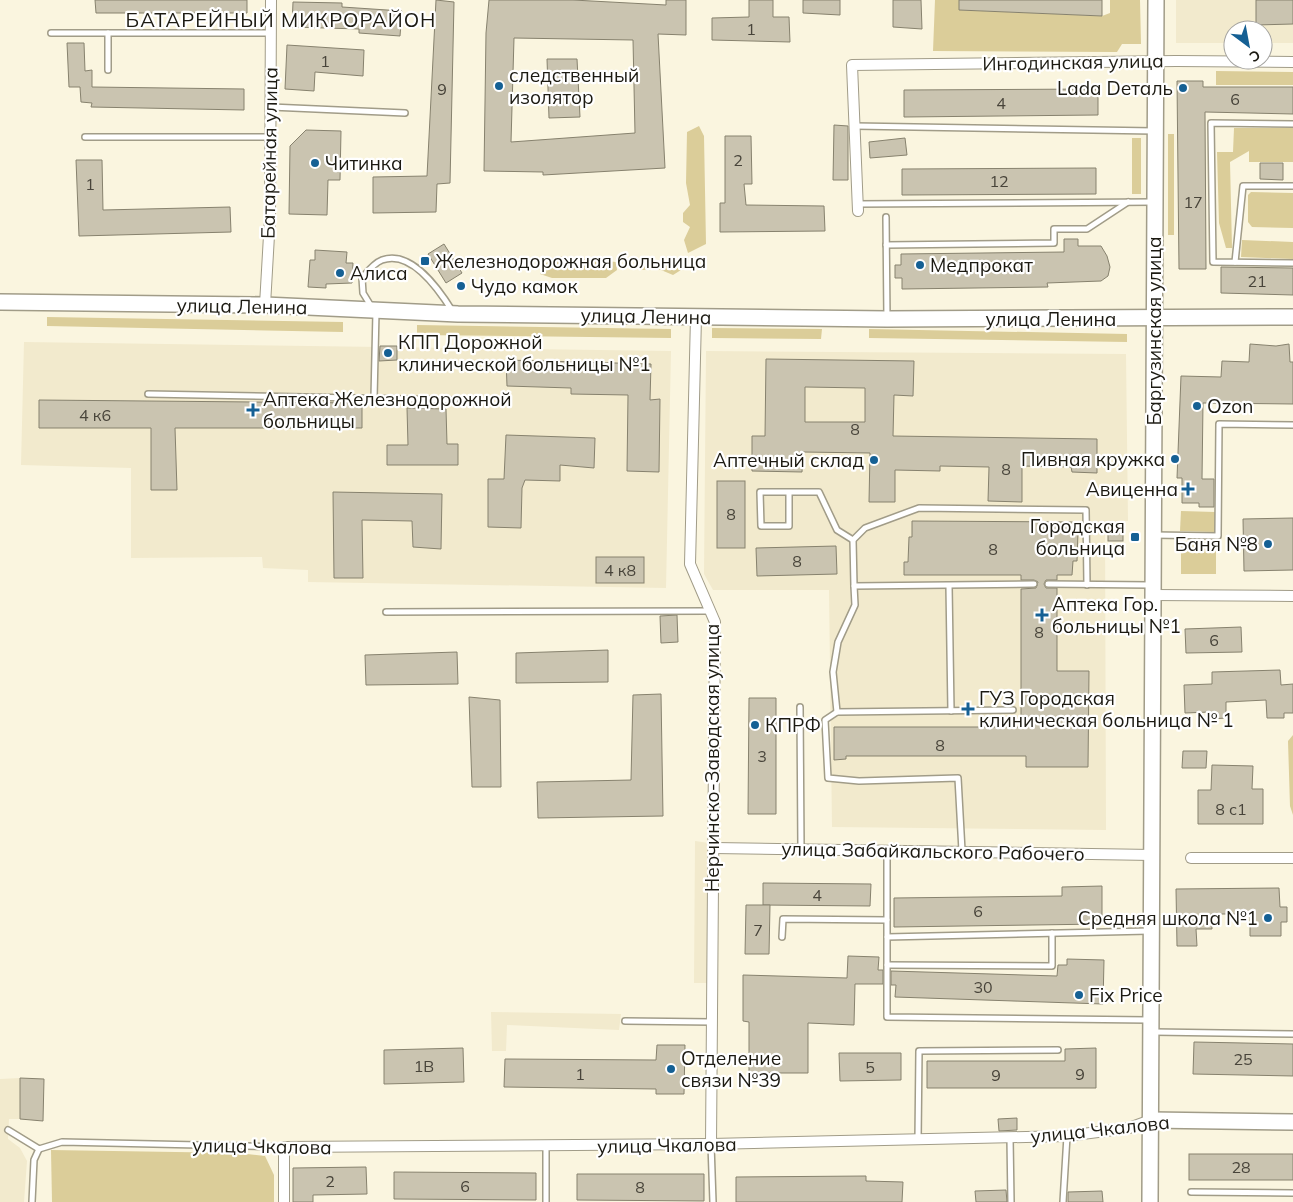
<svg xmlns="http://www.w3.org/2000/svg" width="1293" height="1202" font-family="Mulish,sans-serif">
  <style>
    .built { fill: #f2eacd }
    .green { fill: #dbcd99 }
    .building { fill: #cac4b0; stroke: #87826e; fill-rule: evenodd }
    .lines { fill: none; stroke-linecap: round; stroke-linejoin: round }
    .service-casing { stroke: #a19c88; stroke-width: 8 }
    .minor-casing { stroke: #a19c88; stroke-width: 12 }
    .secondary-casing { stroke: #a19c88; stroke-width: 18 }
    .service { stroke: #fff; stroke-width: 5 }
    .minor { stroke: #fff; stroke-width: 10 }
    .secondary { stroke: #fff; stroke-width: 15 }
    .poi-dot { fill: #156094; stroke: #fff; stroke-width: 2 }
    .labels { text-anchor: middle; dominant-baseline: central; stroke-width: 4.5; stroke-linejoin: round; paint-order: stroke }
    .number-label { font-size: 16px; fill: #48443a }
    .street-label { font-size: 19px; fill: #1c1a12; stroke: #fff }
    .poi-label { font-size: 19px; fill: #1c1a12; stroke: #fff; text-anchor: start }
    .neighbourhood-label { font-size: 20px; letter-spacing: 1px; fill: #1c1a12; stroke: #fff }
  </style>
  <rect width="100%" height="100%" fill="#faf5df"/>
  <g class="built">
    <polygon points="1176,0 1293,0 1293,43 1263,43 1263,30 1233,30 1233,43 1176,43"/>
    <polygon points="24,342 671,351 666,588 308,582 308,570 263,568 262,557 131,558 131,468 21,465"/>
    <polygon points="706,351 1126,354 1128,521 1105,522 1106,830 832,827 829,590 713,590 704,574"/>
    <polygon points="695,841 709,843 707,983 694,983"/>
    <polygon points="491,1012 621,1014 619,1030 507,1025 506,1051 492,1051"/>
    <polygon points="20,1078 20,1119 9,1119 8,1139 20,1148 27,1161 24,1202 0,1202 0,1079"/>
  </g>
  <g class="green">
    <polygon points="935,0 959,0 960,10 1102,16 1110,13 1110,0 1140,0 1141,44 1122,44 1117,52 933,51"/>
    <polygon points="1216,71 1293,72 1293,85 1216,85"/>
    <polygon points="699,126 704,136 706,244 688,253 684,240 690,227 683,222 683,213 690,205 686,183 687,132"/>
    <polygon points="1234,128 1293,128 1293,162 1249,162 1249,151 1230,162 1232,248 1226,248 1219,223 1217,152 1233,152"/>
    <rect x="1168" y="134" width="6" height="101"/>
    <rect x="1132" y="138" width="9" height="56"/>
    <polygon points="1251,192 1293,193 1293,228 1252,227 1248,222 1248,195"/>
    <polygon points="1242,240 1293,242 1293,259 1241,257"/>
    <polygon points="556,256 616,262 617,270 606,278 552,278 540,274 545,264"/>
    <polygon points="638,259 674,263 681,270 673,275 661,270 639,270 635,264"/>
    <polygon points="47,317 343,322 343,332 47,326"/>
    <polygon points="417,325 671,329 671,338 417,335"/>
    <polygon points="712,328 822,329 821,339 712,338"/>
    <polygon points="869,329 1127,334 1127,342 869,338"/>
    <polygon points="1181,511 1215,512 1215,532 1180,531"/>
    <rect x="1181" y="542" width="35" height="32"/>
    <polygon points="1293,735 1293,815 1290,806 1288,741"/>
    <polygon points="51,1150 238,1153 265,1156 274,1175 274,1202 52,1202"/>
  </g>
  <g class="building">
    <polygon points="95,0 247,0 247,13 96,13"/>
    <polygon points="436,0 454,2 450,183 437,184 436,212 373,213 373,177 427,176"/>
    <path d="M489,0h84l93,5v-5h20v35l-28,-1 7,134 -122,7v-3l-59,-1 2,-138zM514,38l119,2 2,93 -124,9z"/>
    <polygon points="749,0 773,0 773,17 789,17 790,42 712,40 712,18 749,17"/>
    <polygon points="803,0 840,0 840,15 803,13"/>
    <polygon points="893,0 921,0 922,29 893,27"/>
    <polygon points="959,0 1102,0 1102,16 959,10"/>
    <polygon points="1256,0 1293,0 1293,24 1256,25"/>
    <polygon points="293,2 342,3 342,7 402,11 400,36 359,33 359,29 292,27"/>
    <polygon points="67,43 84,43 85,71 92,70 92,87 244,89 244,110 91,107 92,103 81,102 80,87 69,87"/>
    <polygon points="287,45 364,50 363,76 315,72 314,91 285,89"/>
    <polygon points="547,59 577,59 580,117 549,118"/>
    <polygon points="1177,81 1203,81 1203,87 1293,87 1293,114 1205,112 1206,269 1179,269"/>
    <polygon points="1098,89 1098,115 904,117 904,90"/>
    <polygon points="834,125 848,126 848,180 833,180"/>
    <polygon points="306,130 341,131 340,180 328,180 327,215 289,214 290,146"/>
    <polygon points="725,136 751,136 752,184 744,184 746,205 824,206 825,231 720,232 720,203 725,203"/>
    <polygon points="905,138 907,155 870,158 869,142"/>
    <polygon points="76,160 102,160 103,210 230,207 231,232 79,236"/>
    <polygon points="1260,163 1283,163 1283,180 1260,179"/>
    <polygon points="1096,168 1096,194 902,195 902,169"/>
    <polygon points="1064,239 1078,239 1078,246 1101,246 1107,256 1110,267 1108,276 1101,281 1047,283 1048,287 902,289 902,278 895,278 895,265 901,265 901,254 1064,252"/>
    <polygon points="444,244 462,273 446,283 428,254"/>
    <polygon points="315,250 347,252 346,263 353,263 352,283 326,284 326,288 308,287 310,260 315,260"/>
    <polygon points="1221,267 1293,268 1293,295 1221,293"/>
    <polygon points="1250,344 1276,346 1289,344 1290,362 1293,362 1293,404 1203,403 1202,479 1214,479 1214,507 1199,507 1199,503 1182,503 1182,478 1177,478 1181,376 1221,377 1222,361 1249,362"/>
    <polygon points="380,346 397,346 397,360 379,361"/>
    <path d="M766,359l148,2 -1,35 -19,-1 -1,41 204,3v34l-25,-1 -1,-5 -49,-1v36l-34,-1 1,-34 -49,-1v5l-45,-1v32h-26l1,-49 -67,-1 -1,20 -50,-1v-35h13zM805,387l60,1v34h-60z"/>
    <polygon points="506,360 651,364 650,400 660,399 659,472 627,471 628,395 571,394 571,388 507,386"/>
    <polygon points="39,400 362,403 362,428 175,428 177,490 151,490 151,428 39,428"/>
    <polygon points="407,408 446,409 447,444 458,444 458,465 387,465 387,445 408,445"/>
    <polygon points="506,435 595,438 594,468 560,465 560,481 525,480 522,488 521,528 488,527 488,479 504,479"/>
    <rect x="717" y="481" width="28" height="67"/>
    <polygon points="333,492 442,494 441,549 413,547 412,521 362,520 363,578 334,578"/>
    <polygon points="1293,518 1293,570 1244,571 1243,519"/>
    <polygon points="912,521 1074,522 1074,532 1078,532 1077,561 1073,561 1072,575 1057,575 1057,580 1046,580 1044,584 1046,588 1057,588 1057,671 1089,671 1088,767 1026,767 1026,756 846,756 846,759 834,760 834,727 1021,727 1021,589 1036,588 1038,582 1034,580 1021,580 1021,575 904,575 904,562 908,562 909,537 912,537"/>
    <rect x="1108" y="523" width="15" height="18"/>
    <polygon points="836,546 837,574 757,576 756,548"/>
    <rect x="596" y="557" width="48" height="26"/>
    <polygon points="677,615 678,642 661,643 660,616"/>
    <polygon points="1241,627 1242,652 1186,653 1185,629"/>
    <polygon points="608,650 608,682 516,683 516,653"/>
    <polygon points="457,652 458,684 366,685 365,655"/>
    <polygon points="1280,670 1281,685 1293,684 1293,713 1284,713 1284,718 1267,718 1266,700 1226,702 1226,718 1211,719 1210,712 1185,713 1184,685 1212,684 1212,672"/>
    <polygon points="661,694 663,816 538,818 537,782 631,780 633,695"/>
    <polygon points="469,697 500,700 501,787 472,787"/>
    <polygon points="749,698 776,698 776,814 748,814"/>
    <polygon points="1183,751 1207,751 1206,768 1182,768"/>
    <polygon points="1212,765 1253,766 1252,789 1263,789 1263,824 1198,824 1198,790 1211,790"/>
    <polygon points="763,883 871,884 870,906 763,905"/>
    <polygon points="1102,886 1102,924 894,927 894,898 1062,896 1062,887"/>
    <polygon points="1279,888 1280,907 1287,907 1287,922 1281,922 1281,936 1250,936 1250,914 1211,914 1212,929 1196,929 1197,946 1177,946 1176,889"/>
    <polygon points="746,905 770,905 769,954 745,954"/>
    <polygon points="848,956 879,957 878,970 883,970 883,984 855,984 854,1025 808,1023 808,1073 749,1073 749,1022 743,1021 743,975 847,978"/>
    <polygon points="1067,959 1104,960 1103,1004 895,997 896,985 891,985 891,971 1057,976 1058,965 1067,965"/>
    <polygon points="1194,1042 1293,1044 1293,1076 1193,1074"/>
    <polygon points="657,1045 685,1045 684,1094 656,1094 656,1089 504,1087 505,1059 656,1060"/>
    <polygon points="463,1048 464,1082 384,1084 384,1050"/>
    <polygon points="1096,1048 1096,1088 927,1088 927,1061 1065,1061 1065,1049"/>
    <polygon points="839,1053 901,1053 901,1080 840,1081"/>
    <polygon points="20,1078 44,1079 43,1121 20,1119"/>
    <polygon points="1017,1118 1017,1130 999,1131 998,1119"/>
    <rect x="1189" y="1154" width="104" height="26"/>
    <polygon points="366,1167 367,1194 313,1195 313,1202 293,1202 293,1168"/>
    <polygon points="394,1172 536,1173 536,1200 394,1199"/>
    <polygon points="577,1174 704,1174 704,1201 577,1200"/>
    <polygon points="866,1176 866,1181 903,1182 902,1202 736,1202 736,1177"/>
    <polygon points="1006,1190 1007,1202 976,1202 975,1191"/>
    <polygon points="1102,1191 1103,1202 1068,1202 1068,1192"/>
  </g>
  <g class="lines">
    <defs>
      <g id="service">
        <polyline points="51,33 270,33"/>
        <polyline points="108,70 108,33"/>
        <polyline points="271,107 405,113"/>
        <polyline points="1293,124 1211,123 1213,262 1293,263"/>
        <polyline points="855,126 1154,131"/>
        <polyline points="85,137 270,137"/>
        <polyline points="857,204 1154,202"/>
        <polyline points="886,217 887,318"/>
        <polyline points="886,245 1054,243 1054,229 1087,229 1128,202"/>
        <polyline points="1235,262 1243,186 1293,186"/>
        <path d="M371,306l-8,-13 -1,-15c5,-6 12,-15 20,-18 30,-11 58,31 71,52"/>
        <polyline points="148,394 455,400"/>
        <polyline points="374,398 376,312"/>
        <polyline points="789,492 789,526 761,526 760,492 819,492 837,530 853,540"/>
        <polyline points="1154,535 1218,536 1219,424 1293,425"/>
        <polyline points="1048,584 1150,585"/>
        <polyline points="854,586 853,540 865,528 919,508 1086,510 1087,585"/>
        <polyline points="949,586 951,711"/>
        <polyline points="386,612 710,611"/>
        <polyline points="800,707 801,849"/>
        <polyline points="1013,710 837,712 833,672 838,642 855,605 854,586 1034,584"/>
        <polyline points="837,712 825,720 828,778 859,781 958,778 962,851"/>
        <polyline points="887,850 887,1017 1148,1020"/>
        <polyline points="782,937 783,919 887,920"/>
        <polyline points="887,937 1149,931"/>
        <polyline points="887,965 1052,966 1052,933"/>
        <polyline points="625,1021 712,1022"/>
        <polyline points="1154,1032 1293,1034"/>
        <polyline points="8,1130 39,1149"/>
        <polyline points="1010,1138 1011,1202"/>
        <polyline points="918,1140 919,1051 1058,1050"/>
        <polyline points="711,1144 713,1202"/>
        <polyline points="39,1149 62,1142 284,1147"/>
        <polyline points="1191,1192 1293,1193"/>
        <polyline points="32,1202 34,1160 39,1149"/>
        <polyline points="546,1202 546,1146"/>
        <polyline points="1063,1202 1067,1136"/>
      </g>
      <g id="minor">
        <polyline points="858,211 852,65 1176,61 1293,62"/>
        <polyline points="265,305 270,218 271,0"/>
        <polyline points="696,317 690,564 715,622 711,1144"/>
        <polyline points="1153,595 1293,596"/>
        <polyline points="714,848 1152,855"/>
        <polyline points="1191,858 1293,858"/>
        <polyline points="284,1202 284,1147 711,1144 1067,1136 1129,1128 1151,1120"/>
      </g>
      <g id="secondary">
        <polyline points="0,302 265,305 458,314 887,319 1293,317"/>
        <polyline points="1151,1120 1293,1122"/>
        <polyline points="1150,1202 1156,0"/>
      </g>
    </defs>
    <use href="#service" class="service-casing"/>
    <use href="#minor" class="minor-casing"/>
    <use href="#secondary" class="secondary-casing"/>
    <use href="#service" class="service"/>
    <use href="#minor" class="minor"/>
    <use href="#secondary" class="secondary"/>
  </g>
  <g class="poi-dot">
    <circle cx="499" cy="86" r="5"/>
    <circle cx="1183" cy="88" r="5"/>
    <circle cx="315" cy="163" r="5"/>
    <rect x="420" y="256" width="10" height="10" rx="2.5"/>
    <circle cx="920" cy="265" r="5"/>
    <circle cx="340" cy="273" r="5"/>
    <circle cx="461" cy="286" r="5"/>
    <circle cx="388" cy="353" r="5"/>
    <circle cx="1197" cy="406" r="5"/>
    <path d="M250.5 402.5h5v5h5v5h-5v5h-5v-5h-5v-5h5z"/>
    <circle cx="1175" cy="459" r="5"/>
    <circle cx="874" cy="460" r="5"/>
    <path d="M1185.5 481.5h5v5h5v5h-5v5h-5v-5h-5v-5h5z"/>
    <rect x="1130" y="532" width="10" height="10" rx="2.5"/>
    <circle cx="1268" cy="544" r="5"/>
    <path d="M1039.5 607.5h5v5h5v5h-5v5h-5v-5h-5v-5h5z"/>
    <path d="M965.5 701.5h5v5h5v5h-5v5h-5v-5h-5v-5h5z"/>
    <circle cx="755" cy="725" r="5"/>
    <circle cx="1268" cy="918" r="5"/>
    <circle cx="1079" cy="995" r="5"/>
    <circle cx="671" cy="1069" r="5"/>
  </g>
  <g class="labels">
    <g class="number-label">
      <text x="751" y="29">1</text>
      <text x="325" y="61">1</text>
      <text x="442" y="89">9</text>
      <text x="1235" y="99">6</text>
      <text x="1001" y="103">4</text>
      <text x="738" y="160">2</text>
      <text x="999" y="181">12</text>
      <text x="90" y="184">1</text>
      <text x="1193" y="202">17</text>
      <text x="1257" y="281">21</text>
      <text x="95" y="415">4 к6</text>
      <text x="855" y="429">8</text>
      <text x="1006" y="469">8</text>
      <text x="731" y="514">8</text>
      <text x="993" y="549">8</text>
      <text x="797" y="561">8</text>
      <text x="620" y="570">4 к8</text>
      <text x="1039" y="632">8</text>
      <text x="1214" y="640">6</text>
      <text x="940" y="745">8</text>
      <text x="762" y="756">3</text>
      <text x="1231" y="809">8 с1</text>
      <text x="817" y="895">4</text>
      <text x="978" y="911">6</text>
      <text x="758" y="930">7</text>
      <text x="983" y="987">30</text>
      <text x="1243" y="1059">25</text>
      <text x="424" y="1066">1В</text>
      <text x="870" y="1067">5</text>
      <text x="580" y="1074">1</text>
      <text x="1080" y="1074">9</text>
      <text x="996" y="1075">9</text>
      <text x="1241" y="1167">28</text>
      <text x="330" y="1181">2</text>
      <text x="465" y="1186">6</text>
      <text x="640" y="1187">8</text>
    </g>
    <g class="street-label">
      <text transform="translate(1073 62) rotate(-1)">Ингодинская улица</text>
      <text transform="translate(269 153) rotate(-89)">Батарейная улица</text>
      <text transform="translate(242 306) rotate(1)">улица Ленина</text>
      <text transform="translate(646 316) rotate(1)">улица Ленина</text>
      <text x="1051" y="319">улица Ленина</text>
      <text transform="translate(1154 331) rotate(-90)">Баргузинская улица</text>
      <text transform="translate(712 758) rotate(-90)">Нерчинско-Заводская улица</text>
      <text transform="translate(933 851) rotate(1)">улица Забайкальского Рабочего</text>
      <text transform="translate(1100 1129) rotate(-6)">улица Чкалова</text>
      <text transform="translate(667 1145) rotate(-1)">улица Чкалова</text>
      <text transform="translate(262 1146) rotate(1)">улица Чкалова</text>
    </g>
    <g class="poi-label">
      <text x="509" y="75">следственный<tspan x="509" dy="22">изолятор</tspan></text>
      <text x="1173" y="88" text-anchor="end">Lada Dеталь</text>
      <text x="325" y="163">Читинка</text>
      <text x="435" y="261">Железнодорожная больница</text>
      <text x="930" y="265">Медпрокат</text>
      <text x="350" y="273">Алиса</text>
      <text x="471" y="286">Чудо камок</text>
      <text x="398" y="342">КПП Дорожной<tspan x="398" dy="22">клинической больницы №1</tspan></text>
      <text x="263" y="399">Аптека Железнодорожной<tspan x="263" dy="22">больницы</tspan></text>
      <text x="1207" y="406">Ozon</text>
      <text x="1165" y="459" text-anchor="end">Пивная кружка</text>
      <text x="864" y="460" text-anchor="end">Аптечный склад</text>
      <text x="1178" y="489" text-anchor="end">Авиценна</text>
      <text x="1125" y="526" text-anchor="end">Городская<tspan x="1125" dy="22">больница</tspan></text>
      <text x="1258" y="544" text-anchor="end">Баня №8</text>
      <text x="1052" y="604">Аптека Гор.<tspan x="1052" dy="22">больницы №1</tspan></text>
      <text x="979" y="698">ГУЗ Городская<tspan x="979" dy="22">клиническая больница № 1</tspan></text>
      <text x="765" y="725">КПРФ</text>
      <text x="1258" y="918" text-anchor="end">Средняя школа №1</text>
      <text x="1089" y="995">Fix Price</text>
      <text x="681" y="1058">Отделение<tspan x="681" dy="22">связи №39</tspan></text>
    </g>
    <g class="neighbourhood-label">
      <text x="281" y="19">БАТАРЕЙНЫЙ МИКРОРАЙОН</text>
    </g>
  </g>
  <g transform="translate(1248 45) rotate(148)"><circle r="24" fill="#ffffff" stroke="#a4a3a0"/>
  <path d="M0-4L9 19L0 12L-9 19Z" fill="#156094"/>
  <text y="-8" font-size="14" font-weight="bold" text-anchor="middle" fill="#1c1a12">С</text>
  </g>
</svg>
